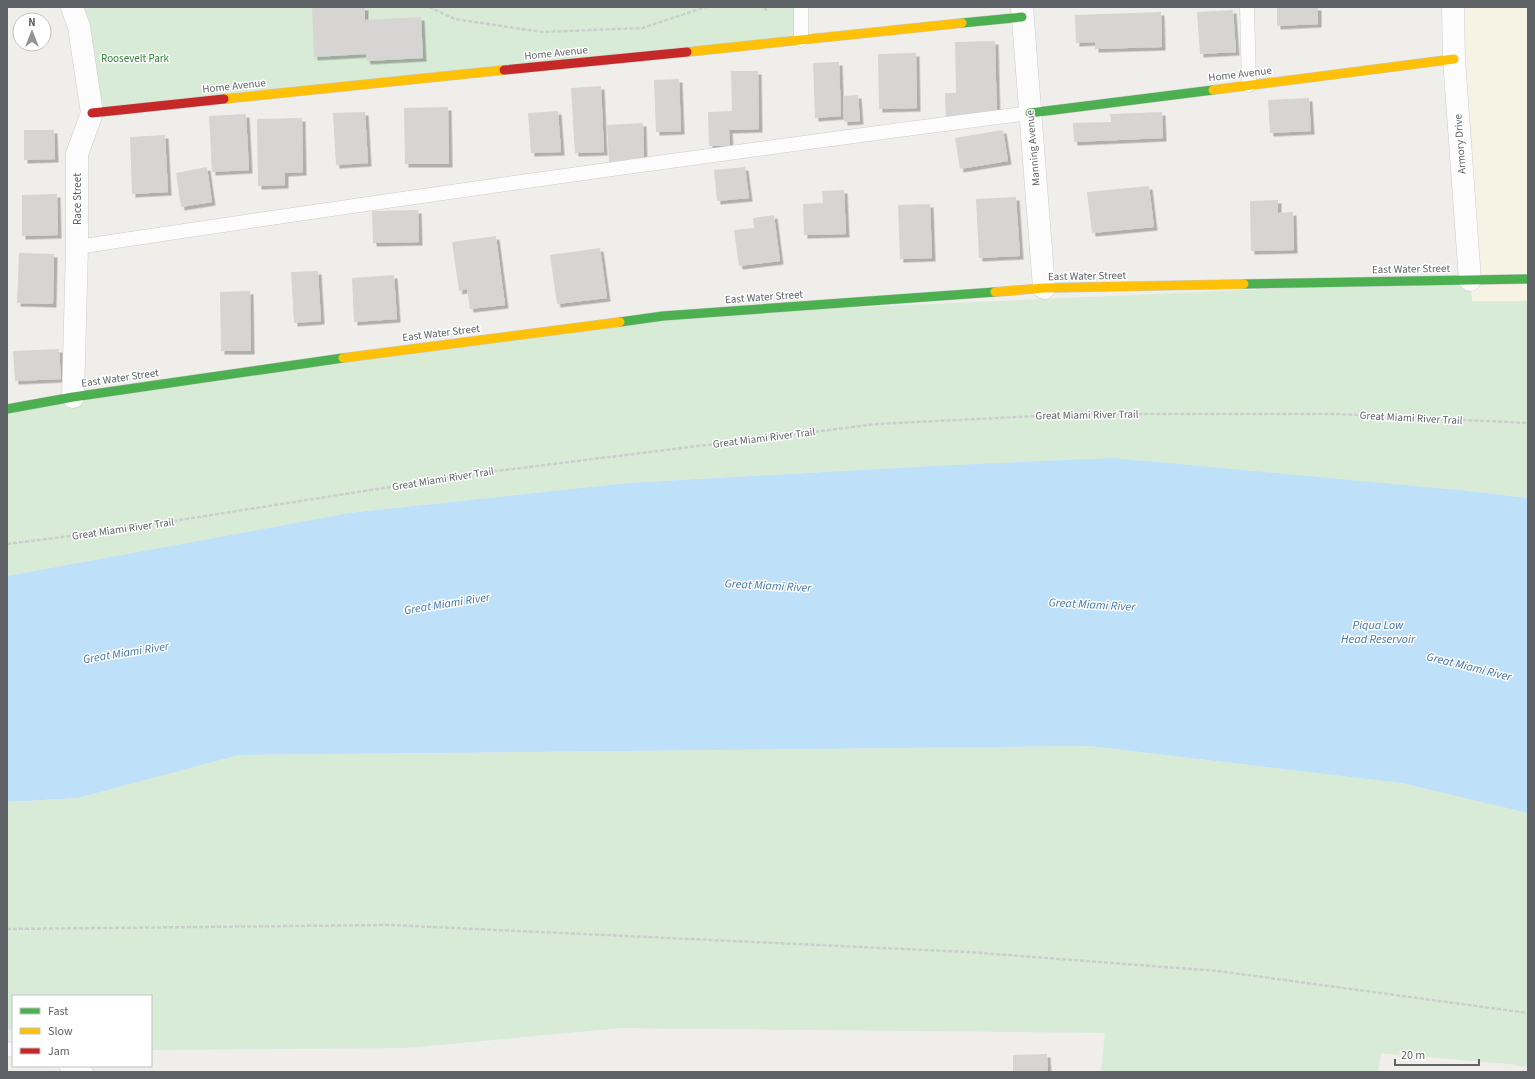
<svg xmlns="http://www.w3.org/2000/svg" width="1535" height="1079" font-family="'Source Sans 3',sans-serif">
  <style>
    .commercial { fill: #f7f3e4 }
    .green { fill: #d8ebd6 }
    .water { fill: #bfe0f9 }
    .building { fill: #d6d5d3; filter: url(#shadow) }
    .lines { fill: none; stroke-linecap: round; stroke-linejoin: round }
    .lane-casing { stroke: #cbcccc; stroke-width: 15 }
    .street-casing { stroke: #cbcccc; stroke-width: 23 }
    .fast-casing { stroke: #cacacb; stroke-width: 10 }
    .slow-casing { stroke: #cacacb; stroke-width: 10 }
    .jam-casing { stroke: #cacacb; stroke-width: 10 }
    .path { stroke: #cacfcc; stroke-width: 2.5; stroke-dasharray: 4 2; stroke-linecap: butt }
    .lane { stroke: #fdfcfc; stroke-width: 14 }
    .street { stroke: #fdfcfc; stroke-width: 22 }
    .fast { stroke: #4caf50; stroke-width: 9 }
    .slow { stroke: #ffc107; stroke-width: 9 }
    .jam { stroke: #c62828; stroke-width: 9 }
    .labels { text-anchor: middle; dominant-baseline: central; stroke-width: 3; stroke-linejoin: round; paint-order: stroke }
    .street-label { font-size: 11px; fill: #5f6368; stroke: #fff }
    .park-label { font-size: 11px; fill: #348238; stroke: #fff }
    .water-label { font-size: 12px; font-style: italic; fill: #4174aa; stroke: #fff }
  </style>
  <defs>
    <filter id="shadow"><feDropShadow dx="3.5" dy="3.5" stdDeviation="0" flood-color="#0004"/></filter>
  </defs>
  <rect width="100%" height="100%" fill="#efeeea"/>
  <polygon class="commercial" points="1453,7 1528,7 1528,301 1472,301"/>
  <g class="green">
    <polygon points="72,7 801,7 801,40 92,113"/>
    <polygon points="1470,280 1472,301 1528,301 1528,498 1478,492 932,466 627,483 349,513 7,576 7,409 663,316"/>
    <polygon points="1089,746 1401,783 1528,813 1528,1067 1509,1064 1381,1053 1378,1072 1101,1072 1105,1033 622,1028 407,1048 151,1050 151,996 13,996 13,1030 7,1029 7,802 78,798 239,755"/>
  </g>
  <polygon class="water" points="1113,458 1478,492 1528,498 1528,813 1401,783 1089,746 239,755 78,798 7,802 7,576 349,513 627,483 932,466"/>
  <g class="building">
    <polygon points="312,7 365,7 365,20 421,17 423,58 367,61 366,54 314,57"/>
    <polygon points="1277,7 1318,7 1318,24 1277,26"/>
    <polygon points="1233,10 1236,52 1200,54 1197,12"/>
    <polygon points="1161,12 1162,47 1095,49 1095,42 1076,43 1075,15"/>
    <polygon points="995,41 997,119 946,121 945,93 956,93 955,42"/>
    <polygon points="916,53 917,108 879,109 878,54"/>
    <polygon points="839,62 841,116 815,118 813,63"/>
    <polygon points="731,71 758,71 759,129 729,130 730,146 709,146 708,112 732,111"/>
    <polygon points="679,79 681,131 656,132 654,80"/>
    <polygon points="601,86 604,152 575,153 571,88"/>
    <polygon points="858,95 860,121 844,122 843,96"/>
    <polygon points="1309,98 1311,131 1270,133 1268,100"/>
    <polygon points="448,107 449,164 405,164 404,108"/>
    <polygon points="558,111 561,152 531,153 528,113"/>
    <polygon points="365,112 368,163 336,165 333,113"/>
    <polygon points="1162,112 1163,138 1074,142 1073,123 1111,122 1110,114"/>
    <polygon points="246,114 249,170 212,172 209,116"/>
    <polygon points="302,118 303,172 285,173 285,185 258,186 257,119"/>
    <polygon points="643,123 644,160 609,162 607,125"/>
    <polygon points="24,130 54,130 55,159 24,160"/>
    <polygon points="1003,130 1008,161 960,169 955,138"/>
    <polygon points="165,135 168,192 132,194 130,137"/>
    <polygon points="207,167 212,202 181,207 176,173"/>
    <polygon points="745,167 749,198 717,201 714,170"/>
    <polygon points="1149,186 1154,227 1092,233 1087,192"/>
    <polygon points="844,190 846,234 804,235 803,204 823,203 822,191"/>
    <polygon points="57,194 58,235 22,236 22,195"/>
    <polygon points="1016,197 1020,256 979,258 976,199"/>
    <polygon points="1278,200 1278,213 1293,212 1294,250 1251,251 1250,201"/>
    <polygon points="930,204 932,258 900,259 898,205"/>
    <polygon points="418,210 419,242 373,243 372,211"/>
    <polygon points="774,215 780,261 739,266 734,230 754,228 753,218"/>
    <polygon points="496,236 505,305 470,309 467,289 459,291 452,242"/>
    <polygon points="600,248 607,298 557,304 550,255"/>
    <polygon points="19,253 54,254 53,304 17,303"/>
    <polygon points="318,271 321,321 294,323 291,272"/>
    <polygon points="394,275 397,319 354,322 352,278"/>
    <polygon points="250,291 251,351 221,351 220,292"/>
    <polygon points="59,349 61,379 15,381 13,351"/>
    <polygon points="1047,1054 1048,1072 1013,1072 1013,1055"/>
  </g>
  <g class="lines">
    <defs>
      <g id="lane">
        <polyline points="801,7 801,40"/>
        <polyline points="1247,7 1249,85"/>
        <path d="M77,247c317,-48 635,-93 953,-134"/>
        <polyline points="7,1049 13,1050"/>
        <polyline points="66,1066 86,1072"/>
      </g>
      <g id="street">
        <polyline points="72,7 79,27 92,113 77,154 77,247 73,397"/>
        <polyline points="1022,7 1044,288"/>
        <polyline points="1453,7 1454,59 1470,280"/>
      </g>
      <g id="fast">
        <polyline points="962,23 1022,17"/>
        <polyline points="1030,113 1213,90"/>
        <polyline points="1244,284 1528,279"/>
        <polyline points="620,322 663,316 995,292"/>
        <polyline points="7,409 73,397 343,358"/>
      </g>
      <g id="slow">
        <polyline points="687,52 962,23"/>
        <polyline points="1213,90 1454,59"/>
        <polyline points="224,99 504,70"/>
        <polyline points="995,292 1044,288 1244,284"/>
        <polyline points="343,358 620,322"/>
      </g>
      <g id="jam">
        <polyline points="504,70 687,52"/>
        <polyline points="92,113 224,99"/>
      </g>
    </defs>
    <use href="#lane" class="lane-casing"/>
    <use href="#street" class="street-casing"/>
    <use href="#fast" class="fast-casing"/>
    <use href="#slow" class="slow-casing"/>
    <use href="#jam" class="jam-casing"/>
    <g class="path">
      <polyline points="429,7 455,19 542,32 642,28 706,7"/>
      <polyline points="765,7 766,13"/>
      <polyline points="7,544 110,531 472,474 877,424 1076,414 1338,414 1528,423"/>
      <polyline points="7,929 390,925 968,952 1218,971 1528,1013"/>
    </g>
    <use href="#lane" class="lane"/>
    <use href="#street" class="street"/>
    <use href="#fast" class="fast"/>
    <use href="#slow" class="slow"/>
    <use href="#jam" class="jam"/>
  </g>
  <g class="labels">
    <g class="street-label">
      <text transform="translate(556 53) rotate(-6)">Home Avenue</text>
      <text transform="translate(1240 74) rotate(-7)">Home Avenue</text>
      <text transform="translate(234 86) rotate(-6)">Home Avenue</text>
      <text transform="translate(1460 144) rotate(-94)">Armory Drive</text>
      <text transform="translate(1033 148) rotate(-95)">Manning Avenue</text>
      <text transform="translate(77 199) rotate(-90)">Race Street</text>
      <text transform="translate(1411 269) rotate(-1)">East Water Street</text>
      <text transform="translate(1087 276) rotate(-1)">East Water Street</text>
      <text transform="translate(764 297) rotate(-4)">East Water Street</text>
      <text transform="translate(441 333) rotate(-7)">East Water Street</text>
      <text transform="translate(120 378) rotate(-8)">East Water Street</text>
      <text transform="translate(1087 415) rotate(-1)">Great Miami River Trail</text>
      <text transform="translate(1411 418) rotate(3)">Great Miami River Trail</text>
      <text transform="translate(764 438) rotate(-7)">Great Miami River Trail</text>
      <text transform="translate(443 479) rotate(-9)">Great Miami River Trail</text>
      <text transform="translate(123 529) rotate(-8)">Great Miami River Trail</text>
    </g>
    <g class="park-label">
      <text x="135" y="58">Roosevelt Park</text>
    </g>
    <g class="water-label">
      <text transform="translate(768 586) rotate(3)">Great Miami River</text>
      <text transform="translate(447 604) rotate(-9)">Great Miami River</text>
      <text transform="translate(1092 605) rotate(3)">Great Miami River</text>
      <text x="1378" y="625">Piqua Low<tspan x="1378" dy="14">Head Reservoir</tspan></text>
      <text transform="translate(126 653) rotate(-9)">Great Miami River</text>
      <text transform="translate(1469 667) rotate(14)">Great Miami River</text>
    </g>
  </g>
  <rect width="1535" height="1079" fill="none" stroke="#5f6368" stroke-width="16"/>
  <rect x="12" y="995" width="140" height="72" fill="#ffffff" stroke="#bfc1c3"/>
  <rect x="20" y="1008" width="20" height="6" fill="#4caf50" stroke="#bfc1c3"/>
  <text x="48" y="1015" font-size="12" fill="#5f6368">Fast</text>
  <rect x="20" y="1028" width="20" height="6" fill="#ffc107" stroke="#bfc1c3"/>
  <text x="48" y="1035" font-size="12" fill="#5f6368">Slow</text>
  <rect x="20" y="1048" width="20" height="6" fill="#c62828" stroke="#bfc1c3"/>
  <text x="48" y="1055" font-size="12" fill="#5f6368">Jam</text>
  <g transform="translate(32 32)"><circle r="19" fill="#ffffff" stroke="#bfc1c3"/>
  <path d="M0-3L7 15L0 10L-7 15Z" fill="#919496"/>
  <text y="-6" font-size="11" font-weight="bold" text-anchor="middle" fill="#5f6368">N</text>
  </g>
  <path d="M1395 1059v6h84v-6" fill="none" stroke="#5f6368" stroke-width="2"/>
  <text x="1401" y="1059" font-size="12" fill="#5f6368" stroke="#ffffff" stroke-width="3" paint-order="stroke">20 m</text>
</svg>
